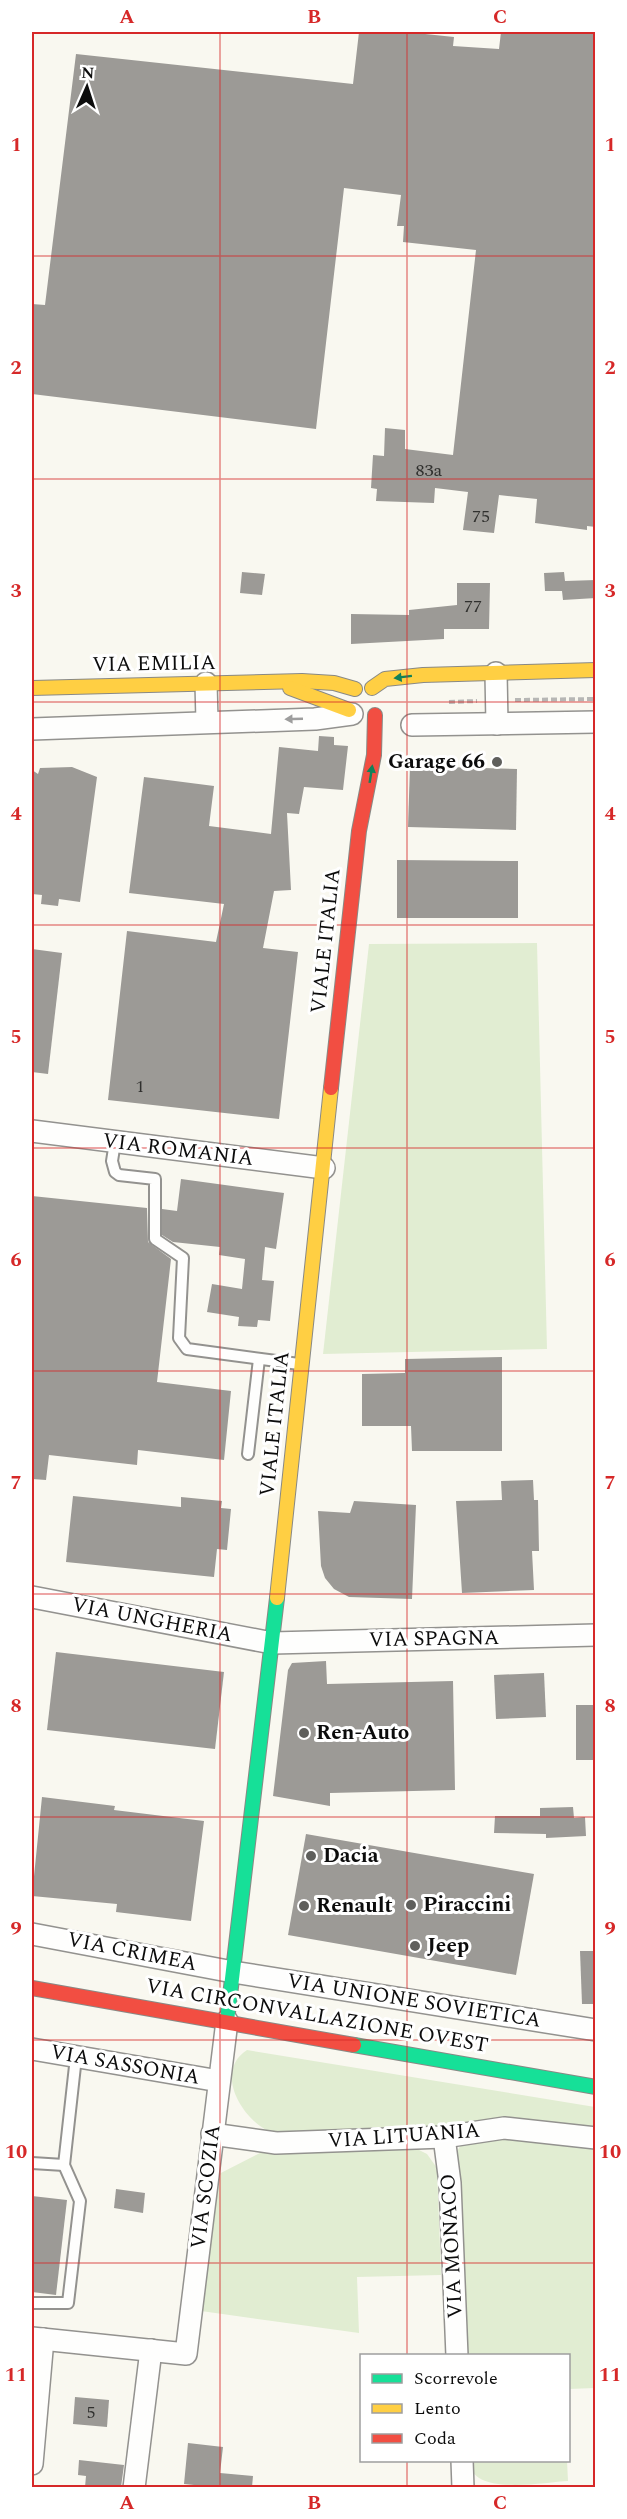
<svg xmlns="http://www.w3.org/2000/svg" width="627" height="2519" font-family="Spectral,serif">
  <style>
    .green { fill: #e1edd2 }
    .building { fill: #9c9a96 }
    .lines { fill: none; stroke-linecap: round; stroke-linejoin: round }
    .lane-casing { stroke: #93928f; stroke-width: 14 }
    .street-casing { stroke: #93928f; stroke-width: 24 }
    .fast-casing { stroke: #898985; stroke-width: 16 }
    .slow-casing { stroke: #898985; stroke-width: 16 }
    .jam-casing { stroke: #898985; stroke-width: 16 }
    .path { stroke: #b7b7b5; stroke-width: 4; stroke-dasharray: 6 3; stroke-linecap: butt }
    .lane { stroke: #fefefd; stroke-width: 10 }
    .street { stroke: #fefefd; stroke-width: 21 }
    .fast { stroke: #16e098; stroke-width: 14 }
    .slow { stroke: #ffcf43; stroke-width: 14 }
    .jam { stroke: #f24e42; stroke-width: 14 }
    .oneway { fill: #128159 }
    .oneway2 { fill: #9d9d9d }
    .grid { fill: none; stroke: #d62828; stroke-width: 1.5; stroke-opacity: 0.55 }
    .poi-dot { fill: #5f5f5c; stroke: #fff; stroke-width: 2 }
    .labels { text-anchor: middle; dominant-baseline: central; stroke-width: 6; stroke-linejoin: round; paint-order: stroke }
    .number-label { font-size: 18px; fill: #30302e }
    .street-label { font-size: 21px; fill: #0c0c0c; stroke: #fff }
    .poi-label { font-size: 21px; font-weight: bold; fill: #0c0c0c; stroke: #fff; text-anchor: start }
    .neatline { fill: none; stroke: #d62828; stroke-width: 2 }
    .grid-label { font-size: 20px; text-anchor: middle; font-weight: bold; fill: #d62828 }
  </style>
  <rect width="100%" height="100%" fill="#f9f8f0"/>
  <g class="green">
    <polygon points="537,943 547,1349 323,1354 369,944"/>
    <path d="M247,2050l348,57v21l-81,-10 -79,10 -157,7c-32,-8 -67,-62 -31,-85z"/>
    <polygon points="499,2137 595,2148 595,2388 569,2389 568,2356 464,2355 457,2151 463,2142"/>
    <polygon points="411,2146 427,2154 437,2168 441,2275 357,2277 359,2333 201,2311 215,2176 262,2152"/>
    <path d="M469,2461h98l1,20c-24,1 -97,16 -99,-20z"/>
  </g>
  <g class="building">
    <polygon points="359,32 406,32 454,37 453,46 499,49 501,32 596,32 596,527 587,526 587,530 535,523 537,499 499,495 494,533 463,530 468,492 435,488 434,503 376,501 377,489 371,488 373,455 384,456 385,428 405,430 405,449 453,455 476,250 403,242 404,226 397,226 401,195 344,188 316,429 32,394 32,304 45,305 76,54 353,84"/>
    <polygon points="242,572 265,574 262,595 240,593"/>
    <polygon points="564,572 565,581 596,580 596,598 563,600 562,591 545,591 544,573"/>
    <polygon points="457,583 490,583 489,629 444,629 444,639 351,644 351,614 409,615 409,610 457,605"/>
    <polygon points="319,736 334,737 334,745 348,746 343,790 304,787 299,814 287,813 291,890 274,891 263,948 298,952 279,1119 108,1100 127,931 216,942 224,904 129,893 144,777 214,786 209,826 271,834 279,747 318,751"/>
    <polygon points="410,766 517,769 516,830 408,827"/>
    <polygon points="72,767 97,777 80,902 59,899 58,906 41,904 42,895 32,894 32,770 38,774 40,768"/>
    <polygon points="397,860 518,861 518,918 397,918"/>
    <polygon points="32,949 62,953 48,1074 32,1072"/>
    <polygon points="181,1179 284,1193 276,1249 265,1247 262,1280 274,1281 270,1321 258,1320 257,1327 238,1326 239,1317 207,1312 212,1284 242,1289 245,1259 219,1255 220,1247 173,1242 162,1235 162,1209 177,1211"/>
    <polygon points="32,1196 147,1208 148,1242 171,1259 157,1382 231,1391 224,1460 138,1450 137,1465 49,1455 46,1480 32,1479"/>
    <polygon points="502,1357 502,1451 412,1451 411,1426 362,1426 362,1374 405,1373 405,1359"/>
    <polygon points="533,1480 534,1500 538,1500 539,1551 532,1551 534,1590 462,1593 456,1501 502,1500 501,1481"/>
    <polygon points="73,1496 181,1507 181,1497 222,1501 221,1508 231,1509 227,1550 217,1549 214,1577 66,1562"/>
    <polygon points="354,1501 416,1505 412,1599 349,1597 334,1589 325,1578 321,1566 318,1511 350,1513"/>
    <polygon points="56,1652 224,1672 215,1749 47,1730"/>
    <polygon points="326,1661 327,1684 453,1681 455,1790 330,1793 330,1806 273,1796 288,1670 292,1663"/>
    <polygon points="544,1673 546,1717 496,1719 494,1675"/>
    <rect x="576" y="1705" width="20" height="55"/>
    <polygon points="42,1797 115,1806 114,1810 204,1821 191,1921 116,1912 117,1904 32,1896"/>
    <polygon points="573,1807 574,1818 585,1817 586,1836 546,1838 546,1834 494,1833 495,1816 540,1816 540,1808"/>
    <polygon points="306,1834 534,1874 516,1975 288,1935"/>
    <polygon points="580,1951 596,1951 596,2004 582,2004"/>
    <polygon points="116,2189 145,2193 143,2213 114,2208"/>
    <polygon points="32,2196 67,2200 56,2295 32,2292"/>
    <polygon points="75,2397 109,2400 107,2427 73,2424"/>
    <polygon points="188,2443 223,2447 220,2473 253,2476 252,2487 214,2487 184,2484"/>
    <polygon points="79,2460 124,2465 121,2487 85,2487 86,2476 78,2475"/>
  </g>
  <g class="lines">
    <defs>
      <g id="lane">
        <polyline points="115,1142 112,1161 115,1172 119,1175 155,1179 155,1239 183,1258 179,1338 187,1349 299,1364"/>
        <polyline points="248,1454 259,1359"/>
        <polyline points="32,2163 64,2165"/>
        <polyline points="32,2303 68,2303 80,2201 64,2165 76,2057"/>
      </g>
      <g id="street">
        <polyline points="496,673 497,724"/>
        <polyline points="206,683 207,721"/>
        <polyline points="412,725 596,722"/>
        <polyline points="32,729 315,719 352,714"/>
        <polyline points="32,1131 324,1168"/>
        <polyline points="32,1597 272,1643 596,1635"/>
        <polyline points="32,1934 233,1972 596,2030"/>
        <polyline points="32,2049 219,2081"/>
        <polyline points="212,2134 276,2143 444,2137 504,2128 596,2138"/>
        <polyline points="444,2137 450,2183 457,2356"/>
        <polyline points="32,2338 186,2354 227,2021"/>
        <polyline points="462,2460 463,2488"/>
        <polyline points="32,2464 43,2339"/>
        <polyline points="134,2488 151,2350"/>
      </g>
      <g id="fast">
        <polyline points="227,2021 277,1598"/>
        <polyline points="354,2045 596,2087"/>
      </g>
      <g id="slow">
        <polyline points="32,688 302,681 334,683 355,689"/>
        <polyline points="290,688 349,710"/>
        <polyline points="372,688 385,679 423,675 596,670"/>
        <polyline points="277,1598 331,1088"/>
      </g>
      <g id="jam">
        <polyline points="331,1088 359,831 374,755 375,715"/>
        <polyline points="32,1988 354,2045"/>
      </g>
    </defs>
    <use href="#lane" class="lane-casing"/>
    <use href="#street" class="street-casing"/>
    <use href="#fast" class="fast-casing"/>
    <use href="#slow" class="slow-casing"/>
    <use href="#jam" class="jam-casing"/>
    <g class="path">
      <polyline points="515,700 596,699"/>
      <polyline points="449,702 477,701"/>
    </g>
    <use href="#lane" class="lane"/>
    <use href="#street" class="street"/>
    <use href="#fast" class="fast"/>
    <use href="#slow" class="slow"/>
    <use href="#jam" class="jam"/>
  </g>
  <defs><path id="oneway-solid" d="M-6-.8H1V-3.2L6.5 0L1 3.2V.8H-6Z" transform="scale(1.5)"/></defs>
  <g class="oneway">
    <use href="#oneway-solid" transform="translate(403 677) rotate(173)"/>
    <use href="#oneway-solid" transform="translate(371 774) rotate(-81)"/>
  </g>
  <use class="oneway2" href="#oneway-solid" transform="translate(294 719) rotate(178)"/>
  <path class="grid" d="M220,32v2456M407,32v2324M32,256h564M32,479h564M32,702h564M32,925h564M32,1148h564M32,1371h564M32,1594h564M32,1817h564M32,2040h564M32,2263h564M407,2460v28"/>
  <g class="poi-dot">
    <circle cx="497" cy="762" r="6"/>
    <circle cx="304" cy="1733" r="6"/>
    <circle cx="311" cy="1856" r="6"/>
    <circle cx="411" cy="1905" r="6"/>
    <circle cx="304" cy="1906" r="6"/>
    <circle cx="415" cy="1946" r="6"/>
  </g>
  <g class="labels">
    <g class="number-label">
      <text x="429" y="470">83a</text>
      <text x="481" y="516">75</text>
      <text x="473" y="606">77</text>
      <text x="140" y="1086">1</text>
      <text x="91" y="2412">5</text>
    </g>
    <g class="street-label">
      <text transform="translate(154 664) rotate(-1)">VIA EMILIA</text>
      <text transform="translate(326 941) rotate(-84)">VIALE ITALIA</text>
      <text transform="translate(178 1150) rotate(7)">VIA ROMANIA</text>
      <text transform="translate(275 1424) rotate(-84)">VIALE ITALIA</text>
      <text transform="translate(152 1620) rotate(11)">VIA UNGHERIA</text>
      <text transform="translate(434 1639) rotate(-1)">VIA SPAGNA</text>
      <text transform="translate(132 1952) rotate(11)">VIA CRIMEA</text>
      <text transform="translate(414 2001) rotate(9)">VIA UNIONE SOVIETICA</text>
      <text transform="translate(317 2016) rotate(10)">VIA CIRCONVALLAZIONE OVEST</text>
      <text transform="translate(125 2065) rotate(10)">VIA SASSONIA</text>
      <text transform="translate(404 2136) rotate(-4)">VIA LITUANIA</text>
      <text transform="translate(206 2187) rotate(-83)">VIA SCOZIA</text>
      <text transform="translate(452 2246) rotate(-93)">VIA MONACO</text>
    </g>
    <g class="poi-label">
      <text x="485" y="762" text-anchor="end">Garage 66</text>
      <text x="316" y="1733">Ren-Auto</text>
      <text x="323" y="1856">Dacia</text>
      <text x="423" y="1905">Piraccini</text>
      <text x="316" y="1906">Renault</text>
      <text x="427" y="1946">Jeep</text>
    </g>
  </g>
  <rect width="627" height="2519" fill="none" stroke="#ffffff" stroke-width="66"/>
  <rect x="360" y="2354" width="210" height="108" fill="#ffffff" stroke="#9e9e9e" stroke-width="1.5"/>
  <rect x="372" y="2374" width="30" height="9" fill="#16e098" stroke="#9e9e9e" stroke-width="1.5"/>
  <text x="414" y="2384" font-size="18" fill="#0c0c0c">Scorrevole</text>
  <rect x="372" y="2404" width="30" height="9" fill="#ffcf43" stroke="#9e9e9e" stroke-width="1.5"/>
  <text x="414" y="2414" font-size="18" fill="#0c0c0c">Lento</text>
  <rect x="372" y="2434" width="30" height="9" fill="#f24e42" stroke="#9e9e9e" stroke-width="1.5"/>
  <text x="414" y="2444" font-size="18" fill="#0c0c0c">Coda</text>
  <g transform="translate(87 87) rotate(3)" stroke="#ffffff" stroke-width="4.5" paint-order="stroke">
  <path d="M0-4.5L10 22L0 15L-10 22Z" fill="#0c0c0c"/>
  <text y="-9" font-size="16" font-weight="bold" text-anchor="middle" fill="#0c0c0c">N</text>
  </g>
  <rect x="33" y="33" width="561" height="2453" class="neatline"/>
  <g class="grid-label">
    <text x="127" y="23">A</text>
    <text x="314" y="23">B</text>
    <text x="500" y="23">C</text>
    <text x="16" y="151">1</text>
    <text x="610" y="151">1</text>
    <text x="16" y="374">2</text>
    <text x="610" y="374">2</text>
    <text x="16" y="597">3</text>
    <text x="610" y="597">3</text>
    <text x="16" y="820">4</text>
    <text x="610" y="820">4</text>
    <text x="16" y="1043">5</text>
    <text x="610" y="1043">5</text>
    <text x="16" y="1266">6</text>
    <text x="610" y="1266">6</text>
    <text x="16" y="1489">7</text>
    <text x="610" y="1489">7</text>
    <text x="16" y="1712">8</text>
    <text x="610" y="1712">8</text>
    <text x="16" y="1935">9</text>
    <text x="610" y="1935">9</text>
    <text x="16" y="2158">10</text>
    <text x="610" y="2158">10</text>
    <text x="16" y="2381">11</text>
    <text x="610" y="2381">11</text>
    <text x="127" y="2509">A</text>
    <text x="314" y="2509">B</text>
    <text x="500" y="2509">C</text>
  </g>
</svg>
